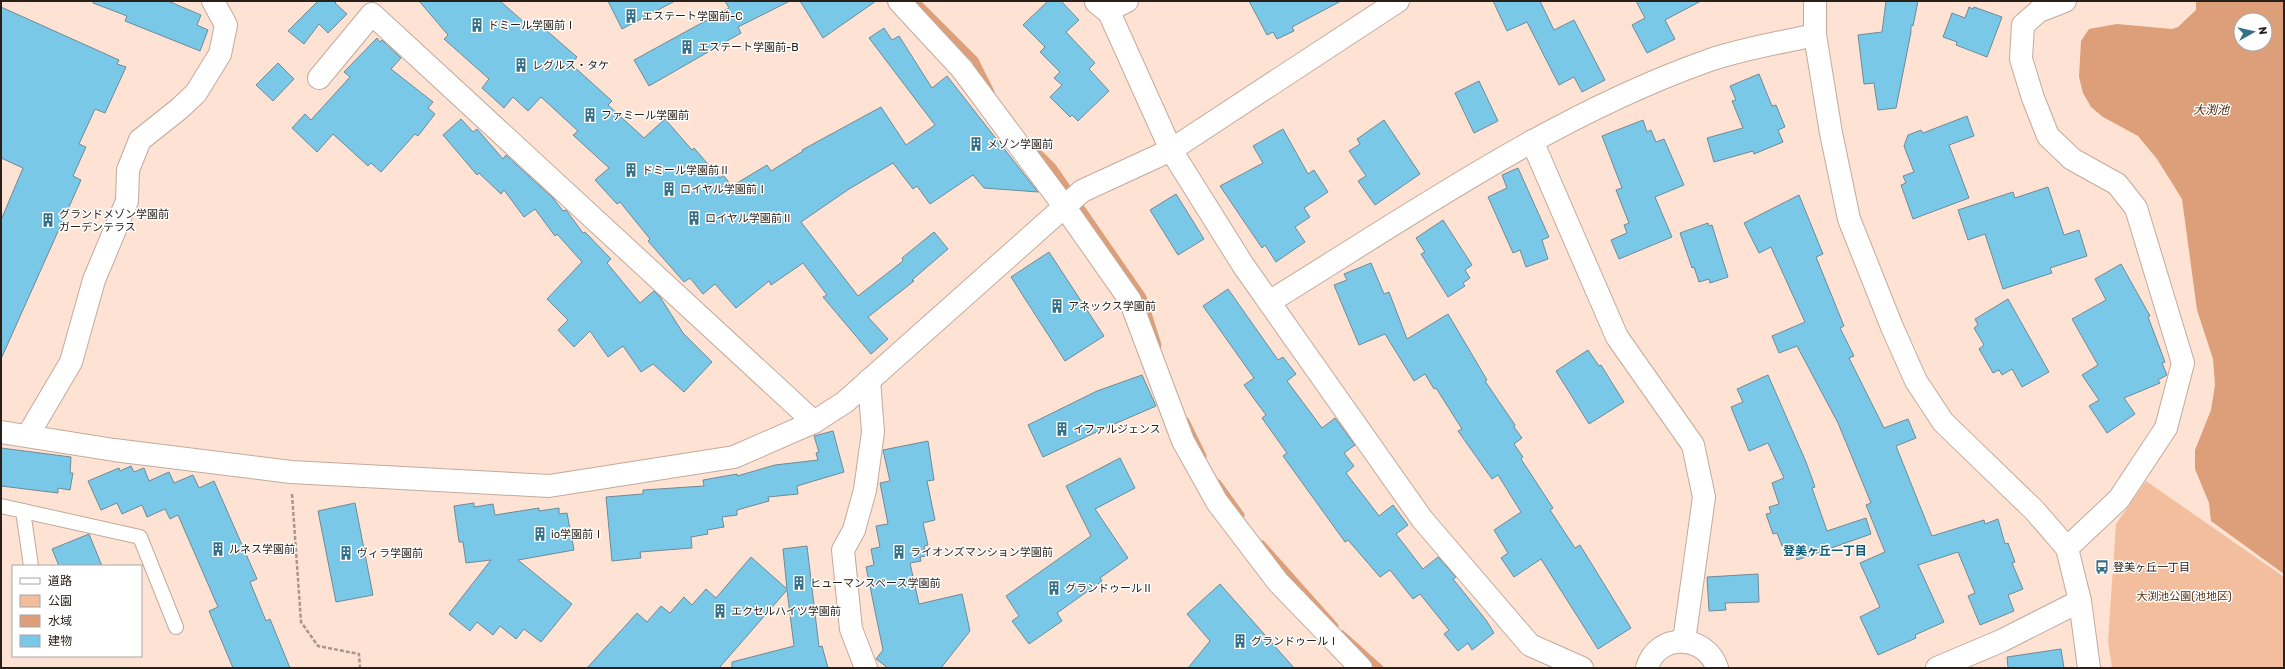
<svg xmlns="http://www.w3.org/2000/svg" width="2285" height="669" font-family="Rubik,'Noto Sans JP',sans-serif">
  <style>
    .green { fill: #f3be9e }
    .water { fill: #dc9f79; fill-rule: evenodd }
    .lines { fill: none; stroke-linecap: round; stroke-linejoin: round }
    .stream { stroke: #dc9f79; stroke-width: 7 }
    .building { fill: #7ac8e8; stroke: #6f8a96 }
    .lane-casing { stroke: #c3aa9b; stroke-width: 16 }
    .street-casing { stroke: #c3aa9b; stroke-width: 24 }
    .secondary-casing { stroke: #c3aa9b; stroke-width: 24 }
    .path { stroke: #aa978b; stroke-width: 2.5; stroke-dasharray: 4 2; stroke-linecap: butt }
    .lane { stroke: #fff; stroke-width: 14 }
    .street { stroke: #fff; stroke-width: 22 }
    .secondary { stroke: #fff; stroke-width: 22 }
    .labels { text-anchor: middle; dominant-baseline: central; stroke-width: 3; stroke-linejoin: round; paint-order: stroke }
    .poi-label { font-size: 11px; fill: #29201a; stroke: #fff; text-anchor: start }
    .park-label { font-size: 11px; fill: #562e11; stroke: #fff }
    .water-label { font-size: 12px; font-style: italic; fill: #4f270a; stroke: #fff }
    .neighbourhood-label { font-size: 12px; font-weight: bold; fill: #0e5c75; stroke: #fff }
  </style>
  <rect width="100%" height="100%" fill="#fee3d4"/>
  <polygon class="green" points="2146,481 2284,577 2284,668 2112,668 2108,641 2116,524"/>
  <path class="water" d="M2196,1h88v573l-73,-53 -2,-18 -14,-34v-19l16,-40 4,-25 -2,-26 -16,-49 -15,-111 -25,-40 -19,-23 -35,-19 -12,-10 -8,-14 -4,-16 2,-36 8,-12 28,-5 55,5 6,-2 18,-17zM2241,20h24v24h-24z"/>
  <g class="lines">
    <g class="stream">
      <polyline points="916,1 975,60 991,92"/>
      <polyline points="1030,144 1053,167 1143,297 1158,345"/>
      <polyline points="1186,421 1203,456"/>
      <polyline points="1218,483 1241,515"/>
      <polyline points="1262,544 1335,626"/>
      <polyline points="1342,634 1380,668"/>
    </g>
  </g>
  <g class="building">
    <polygon points="93,1 168,1 201,15 197,25 208,30 200,51 125,21 127,16 93,3"/>
    <polygon points="318,1 337,1 335,3 347,14 328,33 319,24 304,44 288,31"/>
    <polygon points="419,1 500,1 533,30 539,24 577,57 571,64 612,101 608,105 644,138 665,119 692,150 694,148 720,178 723,175 732,186 767,165 771,171 803,151 802,150 881,107 906,145 935,125 869,38 884,28 892,40 899,36 932,88 947,76 1038,192 984,188 973,175 930,204 917,186 913,189 893,163 849,189 801,222 858,296 903,261 902,258 934,232 948,249 912,280 914,281 868,317 888,339 871,354 823,297 827,295 803,263 771,285 769,281 736,308 715,284 703,294 690,278 684,282 648,241 650,239 620,202 617,204 595,180 609,168 573,135 578,131 541,97 528,111 513,97 504,108 482,88 489,79 444,39 448,35"/>
    <polygon points="608,1 675,1 622,29"/>
    <polygon points="725,1 790,1 738,27 741,33 649,86 634,60 729,8"/>
    <polygon points="800,1 876,1 823,38"/>
    <polygon points="1048,1 1061,1 1079,20 1066,32 1095,63 1089,69 1109,91 1078,121 1072,115 1070,117 1050,97 1062,85 1054,78 1060,72 1040,52 1045,47 1023,25"/>
    <polygon points="1249,1 1341,1 1292,27 1294,31 1277,39 1273,32 1267,35"/>
    <polygon points="1493,1 1540,1 1554,30 1574,20 1605,80 1582,92 1574,77 1559,85 1527,22 1507,31"/>
    <polygon points="1636,1 1701,1 1665,20 1675,39 1647,53 1632,25 1645,18"/>
    <polygon points="1886,1 1918,1 1913,26 1911,25 1911,32 1896,108 1878,110 1874,83 1864,84 1858,35 1882,32"/>
    <polygon points="1,7 119,60 117,64 126,67 105,113 95,109 79,144 86,147 73,176 81,180 1,359 1,220 23,168 1,158"/>
    <polygon points="1969,7 1973,9 1974,7 2002,17 1987,57 1956,45 1957,42 1943,37 1952,13 1965,18"/>
    <polygon points="377,38 380,42 382,40 401,58 391,69 433,102 428,108 435,114 418,136 415,134 381,172 371,163 368,166 333,134 317,152 292,128 305,114 311,120 350,77 344,72"/>
    <polygon points="278,63 294,79 273,101 256,85"/>
    <polygon points="1759,74 1772,106 1776,105 1785,127 1778,130 1783,142 1754,154 1753,151 1714,162 1707,138 1743,128 1732,101 1736,100 1730,86"/>
    <polygon points="1479,81 1498,121 1474,133 1455,93"/>
    <polygon points="1967,116 1974,136 1949,145 1969,198 1913,219 1901,185 1906,183 1903,176 1914,172 1904,146 1908,135 1921,130 1923,133"/>
    <polygon points="461,119 473,132 477,129 503,159 506,155 553,198 563,211 566,210 583,233 585,232 611,259 607,263 640,303 654,291 660,297 683,333 712,362 684,392 653,364 641,372 623,346 608,357 590,331 574,347 558,330 568,320 547,299 582,262 557,234 555,236 535,209 524,217 504,190 501,194 479,173 477,175 443,135"/>
    <polygon points="1384,120 1420,174 1375,205 1358,181 1366,176 1349,151 1360,144 1357,139"/>
    <polygon points="1643,120 1647,132 1651,130 1656,142 1664,139 1684,185 1655,197 1672,237 1619,259 1611,240 1627,233 1624,225 1629,223 1616,190 1622,188 1602,136"/>
    <polygon points="1283,129 1308,174 1314,170 1328,192 1304,208 1310,217 1295,227 1305,242 1276,262 1265,245 1262,248 1220,186 1263,163 1253,146"/>
    <polygon points="1518,168 1549,237 1542,240 1548,259 1526,267 1520,250 1513,253 1488,197 1507,188 1502,175"/>
    <polygon points="2048,187 2064,235 2079,230 2087,256 2050,268 2052,273 2003,289 1985,234 1968,240 1958,210 2013,192 2015,198"/>
    <polygon points="1176,194 1204,239 1178,255 1150,210"/>
    <polygon points="1799,195 1823,254 1816,257 1844,326 1840,328 1854,356 1849,358 1884,428 1908,419 1916,438 1896,446 1932,536 1984,520 1985,524 1998,519 2005,544 2008,543 2015,562 2012,563 2023,589 2008,595 2014,611 1980,625 1968,596 1975,593 1958,552 1918,565 1944,622 1915,635 1916,638 1878,655 1860,617 1880,607 1860,563 1885,552 1866,505 1871,503 1838,423 1797,346 1779,353 1772,336 1805,322 1771,247 1759,253 1744,223"/>
    <polygon points="1443,220 1472,265 1465,270 1470,278 1463,283 1465,286 1448,297 1421,254 1425,252 1416,238"/>
    <polygon points="1708,223 1709,226 1712,225 1728,277 1710,283 1709,279 1699,282 1694,267 1692,268 1680,233"/>
    <polygon points="1049,252 1104,336 1065,361 1011,277"/>
    <polygon points="1371,263 1384,294 1389,292 1407,339 1448,314 1487,380 1485,381 1515,425 1514,427 1522,438 1514,444 1523,457 1521,459 1553,508 1550,510 1575,548 1580,545 1631,628 1598,649 1541,559 1514,577 1501,558 1508,553 1494,530 1521,512 1498,475 1492,479 1458,431 1462,429 1436,388 1434,389 1425,374 1414,381 1385,334 1359,345 1334,285 1347,280 1344,274"/>
    <polygon points="2121,264 2150,316 2148,317 2165,362 2162,363 2167,375 2158,380 2160,383 2124,398 2135,414 2107,433 2089,406 2099,400 2082,375 2098,365 2072,319 2106,300 2095,279"/>
    <polygon points="1228,289 1278,360 1283,357 1296,374 1287,381 1322,428 1335,418 1355,445 1344,453 1354,466 1346,473 1373,508 1379,516 1393,505 1408,525 1396,534 1423,569 1438,557 1456,577 1453,579 1486,620 1494,633 1472,650 1468,643 1458,651 1444,634 1449,630 1420,594 1413,599 1390,570 1380,577 1348,540 1345,542 1283,456 1287,453 1262,418 1266,415 1244,385 1254,378 1203,306"/>
    <polygon points="2008,299 2049,372 2022,387 2012,369 2002,375 1999,370 1993,373 1979,349 1984,345 1974,328 1978,325 1975,319"/>
    <polygon points="1588,350 1599,366 1601,365 1624,402 1589,424 1556,371"/>
    <polygon points="1142,375 1156,406 1105,428 1043,457 1028,425 1097,391"/>
    <polygon points="1768,375 1806,462 1815,487 1812,488 1827,531 1866,518 1871,534 1797,560 1791,543 1782,546 1777,533 1773,534 1766,514 1771,513 1769,507 1779,504 1772,483 1784,478 1768,443 1749,451 1731,407 1743,402 1737,389"/>
    <polygon points="833,431 844,472 797,486 798,494 768,497 769,501 737,510 737,515 722,517 724,527 707,530 708,534 691,537 692,548 640,552 641,558 612,561 606,497 643,494 643,490 704,486 703,480 737,474 737,476 775,465 818,460 816,453 819,452 814,436"/>
    <polygon points="928,441 934,480 927,481 935,520 923,523 928,545 924,546 926,556 920,557 921,561 910,563 919,604 962,594 970,631 941,668 888,668 876,659 883,650 866,567 874,565 871,549 880,547 876,526 888,524 880,483 890,481 883,450"/>
    <polygon points="1,448 71,457 70,473 73,473 70,490 58,488 58,493 1,486"/>
    <polygon points="1120,458 1135,488 1095,509 1128,558 1100,578 1102,581 1057,613 1062,621 1029,644 1012,621 1019,616 1006,596 1091,536 1066,486"/>
    <polygon points="131,466 134,472 144,468 149,481 169,472 174,483 193,475 199,488 214,481 257,579 250,582 266,621 270,619 290,668 233,668 209,611 218,607 178,515 170,519 165,509 147,517 142,505 122,514 117,503 101,510 88,481 119,468 120,471"/>
    <polygon points="355,503 373,595 336,602 318,511"/>
    <polygon points="474,503 474,507 493,504 495,515 539,508 539,511 559,508 559,514 567,513 574,550 518,560 572,604 541,642 524,629 516,639 500,626 493,635 477,622 470,631 449,614 491,560 466,563 463,542 459,542 454,506"/>
    <polygon points="89,534 102,566 59,566 52,549"/>
    <polygon points="807,546 819,647 822,646 828,668 732,668 732,662 794,646 787,590 719,668 587,668 637,613 647,622 661,606 670,613 684,597 692,605 706,589 716,598 751,557 787,589 783,549"/>
    <polygon points="1758,574 1759,602 1725,603 1726,610 1709,611 1707,577"/>
    <polygon points="1220,584 1294,668 1188,668 1210,641 1187,614"/>
    <polygon points="2061,649 2064,668 2008,668 2007,657"/>
  </g>
  <g class="lines">
    <defs>
      <g id="lane">
        <polyline points="1,506 140,537 176,627"/>
        <polyline points="23,511 31,566"/>
      </g>
      <g id="street">
        <polyline points="899,1 962,69 1064,206 1130,300 1183,441 1217,502 1278,582 1361,668"/>
        <polyline points="1104,1 1171,150 1243,265 1422,519 1530,645 1582,668"/>
        <polyline points="2065,1 2039,11 2023,25 2021,59 2033,98 2048,136 2072,159 2117,184 2136,208 2183,363 2166,428 2119,499 2067,548"/>
        <polyline points="1096,2 1107,11 1127,1"/>
        <polyline points="319,78 372,14 814,422"/>
        <polyline points="1532,141 1617,337 1693,445 1704,497 1684,641"/>
        <path d="M1269,302c140,-86 283,-186 438,-241 34,-12 72,-18 108,-26"/>
        <polyline points="1,432 114,450 291,472 549,486 734,457 814,422 845,402 1082,191 1171,150 1398,1"/>
        <polyline points="28,435 71,362 94,280 127,201 128,170 140,140 179,109 196,93 220,54 226,25 213,1"/>
        <polyline points="866,668 851,629 843,550 854,530 865,490 873,432 869,380"/>
        <path d="M1647,668c10,-36 59,-34 70,0"/>
        <polyline points="1937,668 2001,641 2080,601"/>
      </g>
      <polyline id="secondary" points="1815,1 1815,35 1831,133 1849,219 1892,327 1916,381 1943,422 2035,511 2067,548 2080,601 2089,668"/>
    </defs>
    <use href="#lane" class="lane-casing"/>
    <use href="#street" class="street-casing"/>
    <use href="#secondary" class="secondary-casing"/>
    <polyline class="path" points="292,494 301,622 318,646 359,654 360,668"/>
    <use href="#lane" class="lane"/>
    <use href="#street" class="street"/>
    <use href="#secondary" class="secondary"/>
  </g>
  <defs>
    <symbol id="building-bare" viewBox="-9 -9 18 18"><path d="M-4-6H4V6H1V3H-1V6H-4ZM-2.5-4.3h1.7v1.8h-1.7ZM.8-4.3h1.7v1.8H.8ZM-2.5-1h1.7V.8h-1.7ZM.8-1h1.7V.8H.8Z" fill="#347087" stroke="#fff" stroke-width="2.5" paint-order="stroke"/></symbol>
    <symbol id="bus-bare" viewBox="-9 -9 18 18"><path d="M-5-6H5V4H4V6H2V4H-2V6H-4V4H-5ZM-3.5-4V0h7V-4ZM-3.5 1.2v1.5H-2V1.2ZM2 1.2v1.5H3.5V1.2Z" fill="#347087" stroke="#fff" stroke-width="2.5" paint-order="stroke"/></symbol>
  </defs>
  <g fill-rule="evenodd">
    <use href="#building-bare" x="621" y="6" width="20" height="20"/>
    <use href="#building-bare" x="467" y="15" width="20" height="20"/>
    <use href="#building-bare" x="677" y="37" width="20" height="20"/>
    <use href="#building-bare" x="511" y="55" width="20" height="20"/>
    <use href="#building-bare" x="580" y="105" width="20" height="20"/>
    <use href="#building-bare" x="966" y="134" width="20" height="20"/>
    <use href="#building-bare" x="621" y="160" width="20" height="20"/>
    <use href="#building-bare" x="659" y="179" width="20" height="20"/>
    <use href="#building-bare" x="684" y="208" width="20" height="20"/>
    <use href="#building-bare" x="38" y="210" width="20" height="20"/>
    <use href="#building-bare" x="1047" y="296" width="20" height="20"/>
    <use href="#building-bare" x="1052" y="419" width="20" height="20"/>
    <use href="#building-bare" x="530" y="524" width="20" height="20"/>
    <use href="#building-bare" x="208" y="539" width="20" height="20"/>
    <use href="#building-bare" x="889" y="542" width="20" height="20"/>
    <use href="#building-bare" x="336" y="543" width="20" height="20"/>
    <use href="#bus-bare" x="2092" y="557" width="20" height="20"/>
    <use href="#building-bare" x="789" y="573" width="20" height="20"/>
    <use href="#building-bare" x="1044" y="578" width="20" height="20"/>
    <use href="#building-bare" x="710" y="601" width="20" height="20"/>
    <use href="#building-bare" x="1230" y="631" width="20" height="20"/>
  </g>
  <g class="labels">
    <g class="poi-label">
      <text x="642" y="16">エステート学園前-C</text>
      <text x="488" y="25">ドミール学園前Ⅰ</text>
      <text x="698" y="47">エステート学園前-B</text>
      <text x="532" y="65">レグルス・タケ</text>
      <text x="601" y="115">ファミール学園前</text>
      <text x="987" y="144">メゾン学園前</text>
      <text x="642" y="170">ドミール学園前Ⅱ</text>
      <text x="680" y="189">ロイヤル学園前Ⅰ</text>
      <text x="59" y="214">グランドメゾン学園前<tspan x="59" dy="13">ガーデンテラス</tspan></text>
      <text x="705" y="218">ロイヤル学園前Ⅱ</text>
      <text x="1068" y="306">アネックス学園前</text>
      <text x="1073" y="429">イファルジェンス</text>
      <text x="551" y="534">io学園前Ⅰ</text>
      <text x="229" y="549">ルネス学園前</text>
      <text x="910" y="552">ライオンズマンション学園前</text>
      <text x="357" y="553">ヴィラ学園前</text>
      <text x="2113" y="567">登美ヶ丘一丁目</text>
      <text x="810" y="583">ヒューマンスペース学園前</text>
      <text x="1065" y="588">グランドゥールⅡ</text>
      <text x="731" y="611">エクセルハイツ学園前</text>
      <text x="1251" y="641">グランドゥールⅠ</text>
    </g>
    <g class="park-label">
      <text x="2184" y="596">大渕池公園(池地区)</text>
    </g>
    <g class="water-label">
      <text x="2211" y="110">大渕池</text>
    </g>
    <g class="neighbourhood-label">
      <text x="1825" y="551">登美ヶ丘一丁目</text>
    </g>
  </g>
  <rect width="2285" height="669" fill="none" stroke="#29201a" stroke-width="4"/>
  <rect x="12" y="565" width="130" height="92" fill="#ffffff" stroke="#a9a6a3"/>
  <rect x="20" y="578" width="20" height="6" fill="#ffffff" stroke="#a9a6a3"/>
  <text x="48" y="585" font-size="12" fill="#29201a">道路</text>
  <rect x="20" y="595" width="20" height="12" fill="#f3be9e" stroke="#a9a6a3"/>
  <text x="48" y="605" font-size="12" fill="#29201a">公園</text>
  <rect x="20" y="615" width="20" height="12" fill="#dc9f79" stroke="#a9a6a3"/>
  <text x="48" y="625" font-size="12" fill="#29201a">水域</text>
  <rect x="20" y="635" width="20" height="12" fill="#7ac8e8" stroke="#a9a6a3"/>
  <text x="48" y="645" font-size="12" fill="#29201a">建物</text>
  <g transform="translate(2253 32) rotate(82)"><circle r="19" fill="#ffffff" stroke="#a9a6a3"/>
  <path d="M0-3L7 15L0 10L-7 15Z" fill="#347087"/>
  <text y="-6" font-size="11" font-weight="bold" text-anchor="middle" fill="#29201a">N</text>
  </g>
</svg>
